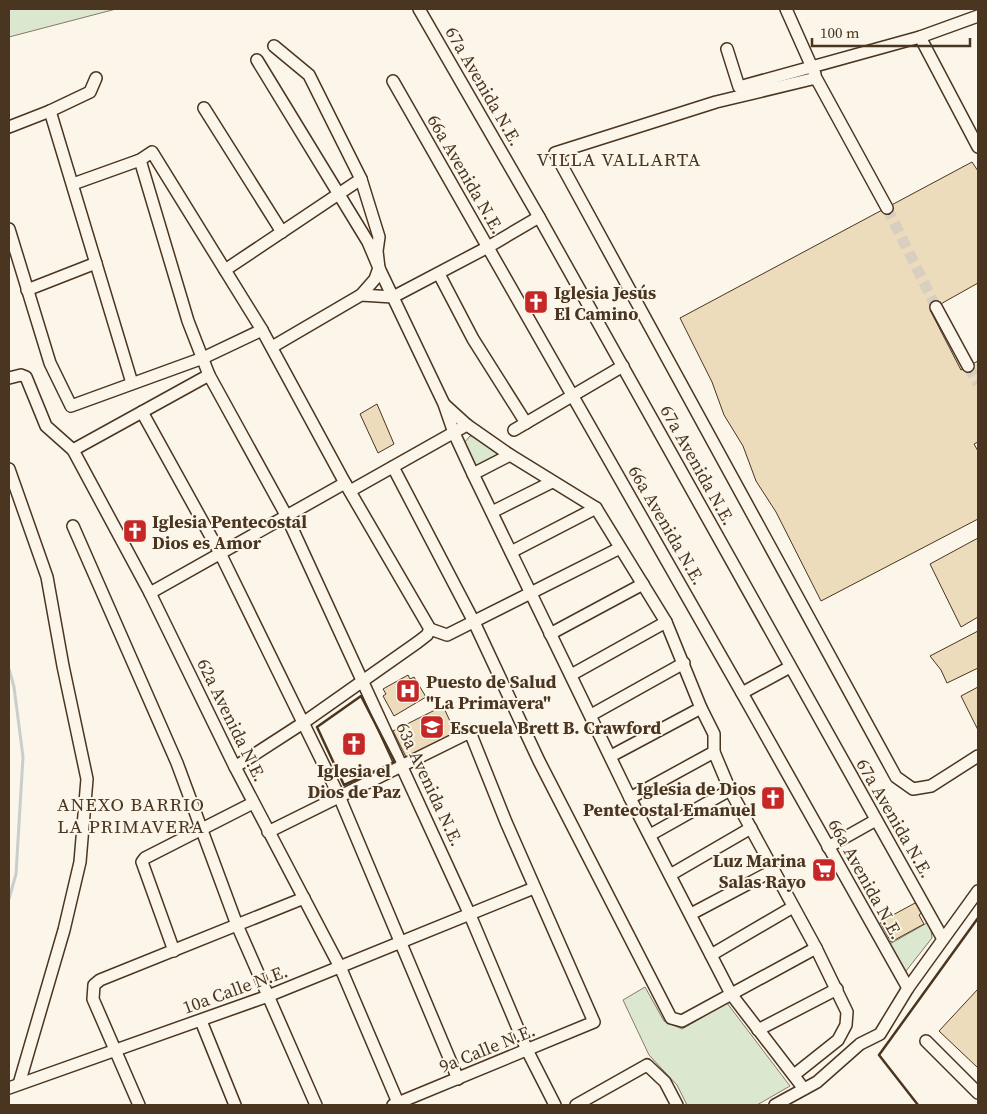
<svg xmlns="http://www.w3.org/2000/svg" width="987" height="1114" font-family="'Source Serif 4',serif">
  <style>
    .green { fill: #dce7d0; stroke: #887966 }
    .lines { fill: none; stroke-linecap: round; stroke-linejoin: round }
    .stream { stroke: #c9cecd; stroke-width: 3 }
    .building { fill: #ecdcbc; stroke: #4a3520 }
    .minor-tunnel { stroke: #d8cfc1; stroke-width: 11; stroke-dasharray: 11 5.5; stroke-linecap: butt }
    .minor-casing { stroke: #4a3520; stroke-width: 14 }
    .minor { stroke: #fbf6e9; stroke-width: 11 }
    .wall { stroke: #4a3520; stroke-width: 2.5 }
    .labels { text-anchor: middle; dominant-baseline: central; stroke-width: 4; stroke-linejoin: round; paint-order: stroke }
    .street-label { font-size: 18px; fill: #4a3520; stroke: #fbf6e9 }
    .poi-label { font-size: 18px; font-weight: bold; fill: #4a3520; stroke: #fbf6e9; text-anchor: start }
    .neighbourhood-label { font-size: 19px; letter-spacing: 1px; fill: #4a3520; stroke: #fbf6e9 }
  </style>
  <rect width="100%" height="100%" fill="#fbf6e9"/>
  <g class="green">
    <polygon points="9,9 116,9 9,37"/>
    <polygon points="470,436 475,436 501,454 476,467 464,443"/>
    <polygon points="927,923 931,930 932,938 906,971 900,969 888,945"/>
    <polygon points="645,987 664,1021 682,1029 727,1003 790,1086 757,1105 687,1105 677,1085 649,1055 623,1000"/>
  </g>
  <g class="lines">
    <polyline class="stream" points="9,669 14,687 23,757 16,874 9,899"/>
  </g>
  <g class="building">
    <polygon points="972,162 978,171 978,283 930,310 961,370 978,361 978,442 974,444 978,451 978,519 821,601 776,512 756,481 743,446 724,415 712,382 680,318"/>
    <polygon points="377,404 394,444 378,453 360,414"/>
    <polygon points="978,538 978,617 961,627 930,564"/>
    <polygon points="978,631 978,668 947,683 941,670 930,656"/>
    <polygon points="408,675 410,679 414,677 426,697 394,716 383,696 386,694 383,689"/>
    <polygon points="978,687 978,730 961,696"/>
    <polygon points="443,706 456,734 407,759 393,731"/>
    <polygon points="915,903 923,912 919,915 924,924 891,942 880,922"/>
    <polygon points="978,989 978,1068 939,1031"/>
  </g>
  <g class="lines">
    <g class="minor-tunnel">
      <polyline points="887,208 936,307"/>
      <polyline points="968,366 978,384"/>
    </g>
    <defs>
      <g id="minor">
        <polyline points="419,9 539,217 943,939"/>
        <polyline points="786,9 815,74"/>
        <polyline points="920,37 978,16"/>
        <polyline points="274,46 309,75 361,179 379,237 377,251 379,268 444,404 454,433 473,474 630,798 731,994 804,1089"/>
        <polyline points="727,49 739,87 920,37 978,147"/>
        <polyline points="257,60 368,242 379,268 375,279 361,295"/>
        <polyline points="393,81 742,693 908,988"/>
        <polyline points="204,108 282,232"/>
        <polyline points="50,111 132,383"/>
        <polyline points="9,127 50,111 90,92 96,78"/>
        <polyline points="140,160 188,321 209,375 286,515 470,915 527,1050 555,1105"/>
        <polyline points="73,184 140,160 152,152 262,330 345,483 430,629 427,635 418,642 303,723 235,767"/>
        <polyline points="887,208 816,78 716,102 555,153 896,777 913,789 931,786 978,756"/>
        <polyline points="9,229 50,363 71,406 203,358 262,330"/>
        <polyline points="225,270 361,179"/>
        <polyline points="439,274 473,339 526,423"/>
        <polyline points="27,290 96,263"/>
        <polyline points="936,307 968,366"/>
        <polyline points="272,347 361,295 393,297 488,247 539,217"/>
        <polyline points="9,378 21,375 26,377 46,426 73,450 150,593 235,767 341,969 399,1105"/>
        <polyline points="445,405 467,425"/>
        <polyline points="142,412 220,553 339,796 458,1079"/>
        <polyline points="514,430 623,366"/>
        <polyline points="73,450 209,375"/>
        <polyline points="393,467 474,622 539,761 671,1018 682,1021 816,948"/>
        <polyline points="9,469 47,577 63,666 87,779 80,862 64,930 19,1084"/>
        <polyline points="473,474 510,455"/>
        <polyline points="350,491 467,425 510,455 596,508 666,622 701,708 714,734 714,752 730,790 816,948 847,1012 846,1025 838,1040 794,1075"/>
        <polyline points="492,512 552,482"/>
        <polyline points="73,526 177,763 237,925 316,1105"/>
        <polyline points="511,552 596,508"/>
        <polyline points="150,593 345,483"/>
        <polyline points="430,629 447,635 620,548"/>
        <polyline points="550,634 643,584"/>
        <polyline points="571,675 666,622"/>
        <polyline points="742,693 790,667"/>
        <polyline points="591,715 684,663"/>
        <polyline points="611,756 701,708"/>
        <polyline points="630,798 714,752"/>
        <polyline points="268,832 470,732 506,822 594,1022 393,1105"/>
        <polyline points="650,835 730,790"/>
        <polyline points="828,847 876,820"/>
        <polyline points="670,875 751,828"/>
        <polyline points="691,914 774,870"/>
        <polyline points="174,951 142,862 145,858 253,803"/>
        <polyline points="711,955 793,907"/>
        <polyline points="201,1021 235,1105"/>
        <polyline points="758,1030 837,989"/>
        <polyline points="926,1041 978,1093"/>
        <polyline points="9,1088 268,996 534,888"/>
        <polyline points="139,1105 93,999 94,985 100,980 304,898"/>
        <polyline points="576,1105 647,1065 665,1082 677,1105"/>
        <polyline points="775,1105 817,1082 860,1044 880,1034 908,988 978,891"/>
      </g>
    </defs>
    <use href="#minor" class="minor-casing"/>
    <use href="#minor" class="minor"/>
    <g class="wall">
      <polygon points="361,696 395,762 344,785 317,727"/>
      <polyline points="918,1105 879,1055 978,918"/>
    </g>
  </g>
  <defs>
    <symbol id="church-square" viewBox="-11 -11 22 22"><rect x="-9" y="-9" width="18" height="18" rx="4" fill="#c62828" stroke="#fbf6e9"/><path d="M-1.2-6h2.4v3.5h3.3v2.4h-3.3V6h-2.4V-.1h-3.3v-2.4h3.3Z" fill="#fff"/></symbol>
    <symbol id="hospital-square" viewBox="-11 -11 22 22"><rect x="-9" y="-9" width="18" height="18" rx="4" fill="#c62828" stroke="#fbf6e9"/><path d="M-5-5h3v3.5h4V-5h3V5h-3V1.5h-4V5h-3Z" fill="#fff"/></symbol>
    <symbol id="school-square" viewBox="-11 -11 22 22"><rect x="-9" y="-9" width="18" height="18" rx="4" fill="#c62828" stroke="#fbf6e9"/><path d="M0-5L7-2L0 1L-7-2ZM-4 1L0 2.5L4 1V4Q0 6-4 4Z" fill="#fff"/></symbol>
    <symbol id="supermarket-square" viewBox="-11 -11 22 22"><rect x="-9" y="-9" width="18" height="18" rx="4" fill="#c62828" stroke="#fbf6e9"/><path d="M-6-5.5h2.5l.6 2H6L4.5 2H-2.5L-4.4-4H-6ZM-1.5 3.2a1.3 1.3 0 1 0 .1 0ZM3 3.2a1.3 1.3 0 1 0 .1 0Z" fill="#fff"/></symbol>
  </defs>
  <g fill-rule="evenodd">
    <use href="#church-square" x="522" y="288" width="28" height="28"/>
    <use href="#church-square" x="121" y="517" width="28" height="28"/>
    <use href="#hospital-square" x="394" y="677" width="28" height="28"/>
    <use href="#school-square" x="418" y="713" width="28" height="28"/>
    <use href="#church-square" x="340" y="730" width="28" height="28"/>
    <use href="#church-square" x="759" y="784" width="28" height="28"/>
    <use href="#supermarket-square" x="810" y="856" width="28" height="28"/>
  </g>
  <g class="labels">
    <g class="street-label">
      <text transform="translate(484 86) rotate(60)">67a Avenida N.E.</text>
      <text transform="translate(466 174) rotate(60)">66a Avenida N.E.</text>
      <text transform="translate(698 465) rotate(61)">67a Avenida N.E.</text>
      <text transform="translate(667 525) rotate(60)">66a Avenida N.E.</text>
      <text transform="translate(232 720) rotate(64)">62a Avenida N.E.</text>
      <text transform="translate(430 784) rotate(65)">63a Avenida N.E.</text>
      <text transform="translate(895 818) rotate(60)">67a Avenida N.E.</text>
      <text transform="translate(866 879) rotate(61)">66a Avenida N.E.</text>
      <text transform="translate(235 989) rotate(-20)">10a Calle N.E.</text>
      <text transform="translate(487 1048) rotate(-22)">9a Calle N.E.</text>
    </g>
    <g class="poi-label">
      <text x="554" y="292">Iglesia Jesús<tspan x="554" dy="21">El Camino</tspan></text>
      <text x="152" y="521">Iglesia Pentecostal<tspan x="152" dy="21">Dios es Amor</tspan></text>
      <text x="426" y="681">Puesto de Salud<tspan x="426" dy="21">"La Primavera"</tspan></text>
      <text x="450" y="727">Escuela Brett B. Crawford</text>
      <text x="354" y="770" text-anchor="middle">Iglesia el<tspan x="354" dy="21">Dios de Paz</tspan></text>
      <text x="756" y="788" text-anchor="end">Iglesia de Dios<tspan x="756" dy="21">Pentecostal Emanuel</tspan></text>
      <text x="806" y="860" text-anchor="end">Luz Marina<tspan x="806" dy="21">Salas Rayo</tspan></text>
    </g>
    <g class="neighbourhood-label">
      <text x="619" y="159">VILLA VALLARTA</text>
      <text x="131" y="804">ANEXO BARRIO<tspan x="131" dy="22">LA PRIMAVERA</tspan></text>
    </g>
  </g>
  <rect width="987" height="1114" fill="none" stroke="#4a3520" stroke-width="20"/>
  <path d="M812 38v8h158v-8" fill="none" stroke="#4a3520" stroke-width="2.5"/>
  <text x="820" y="38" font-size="15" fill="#4a3520" stroke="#fbf6e9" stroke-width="4" paint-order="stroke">100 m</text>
</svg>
